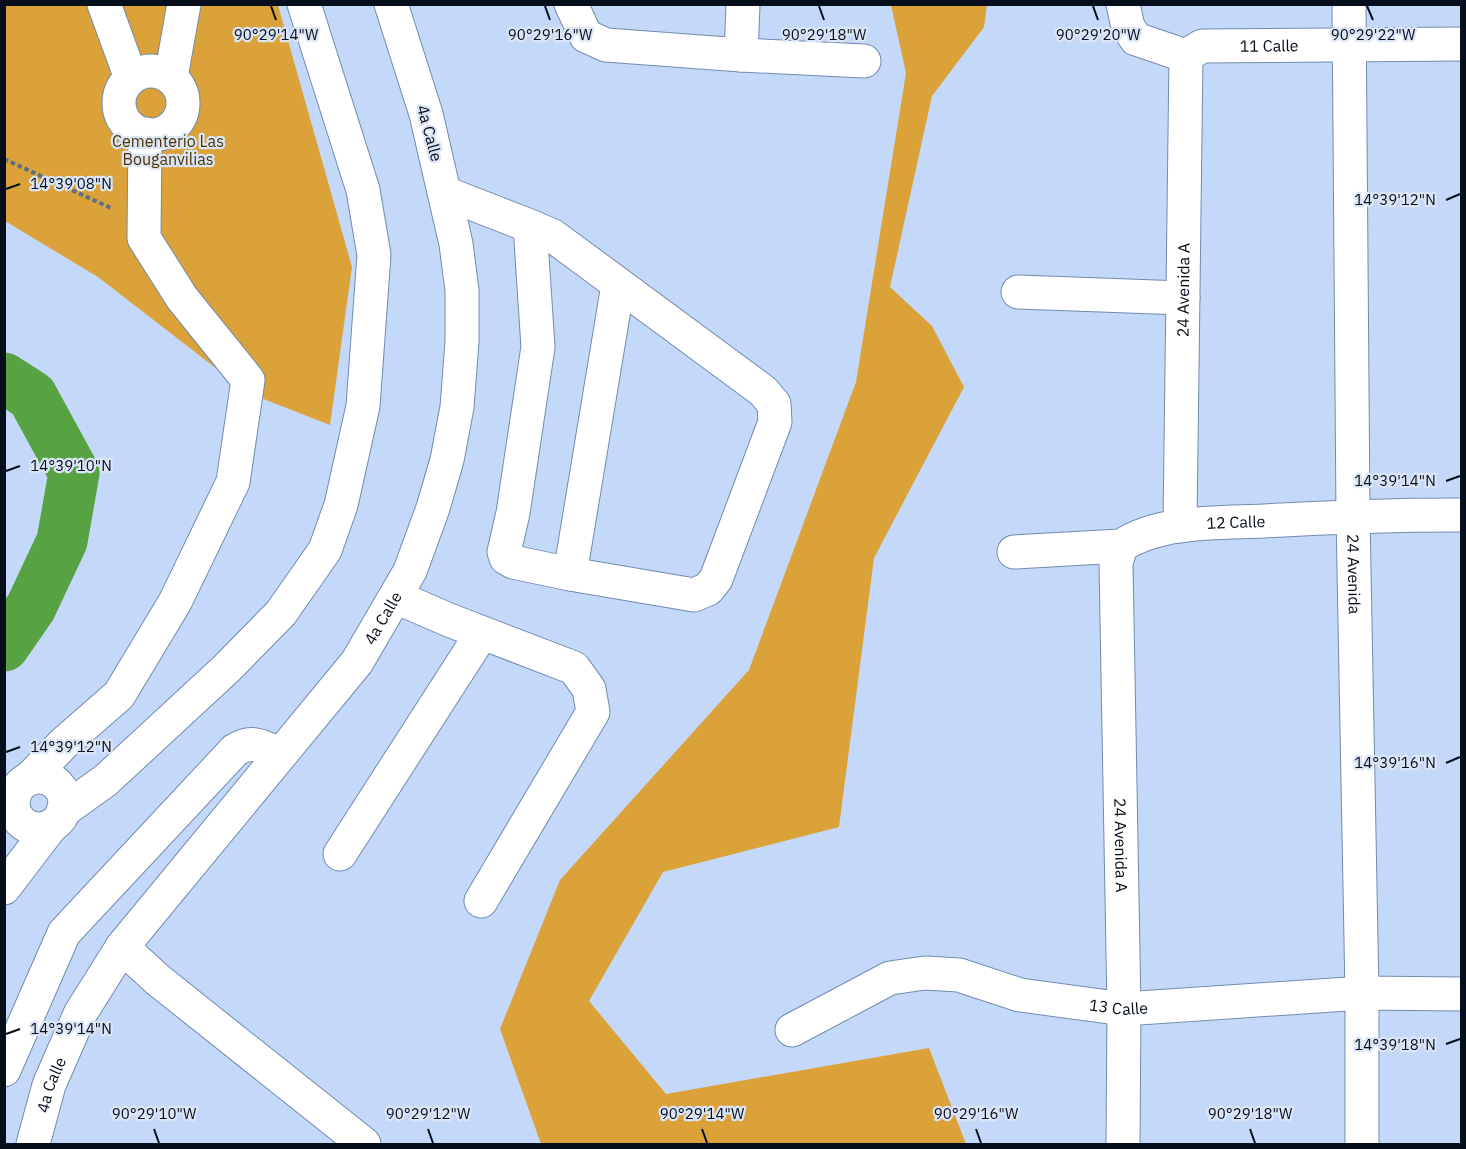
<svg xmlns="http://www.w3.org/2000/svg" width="1466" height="1149" font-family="'IBM Plex Sans',sans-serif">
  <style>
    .green { fill: #daa238 }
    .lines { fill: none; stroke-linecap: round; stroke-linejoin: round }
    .river { stroke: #57a344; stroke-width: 51 }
    .minor-casing { stroke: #728ab0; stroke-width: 35 }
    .major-casing { stroke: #728ab0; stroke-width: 35 }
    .path { stroke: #5f6d84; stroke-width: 4; stroke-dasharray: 4.5 3; stroke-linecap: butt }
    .minor { stroke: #fff; stroke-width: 33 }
    .major { stroke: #fff; stroke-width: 33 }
    .ticks { fill: none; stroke: #060e1c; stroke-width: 2 }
    .labels { text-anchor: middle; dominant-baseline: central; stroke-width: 4.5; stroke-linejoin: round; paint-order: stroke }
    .street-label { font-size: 16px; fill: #060e1c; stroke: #dbe5f6 }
    .park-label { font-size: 16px; fill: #4c3400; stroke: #dbe5f6 }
    .ticks-label { font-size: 15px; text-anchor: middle; fill: #060e1c; stroke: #dbe5f6; stroke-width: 4.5; stroke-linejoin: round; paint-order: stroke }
  </style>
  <rect width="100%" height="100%" fill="#c4d9fa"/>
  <g class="green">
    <polygon points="4,5 278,5 352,267 330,425 248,393 98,277 5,221"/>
    <polygon points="891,5 987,5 984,27 932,96 890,287 932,326 964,387 874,558 839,827 663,872 589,1001 666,1094 929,1048 966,1144 541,1144 500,1029 560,880 749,670 856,382 906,73"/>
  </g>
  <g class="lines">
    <polyline class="river" points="4,378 32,396 74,473 62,541 31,607 4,646"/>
    <defs>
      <g id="minor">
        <polyline points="104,4 131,78"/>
        <polyline points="571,4 586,36 606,45 741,55 864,61"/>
        <polyline points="1123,4 1128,27 1136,39 1186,56"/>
        <path id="s1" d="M1349,4l4,512 9,477v151"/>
        <polyline points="741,55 743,4"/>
        <path id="s2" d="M1186,56l16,-10 260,-2"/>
        <circle cx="151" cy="103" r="32"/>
        <polyline points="171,77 184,4"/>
        <polyline points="445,193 530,226 553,236 763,391 774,404 775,422 716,579 708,589 694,595 570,574 513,562 506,558 504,552 513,513 538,347 530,226"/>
        <polyline points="1018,292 1183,298"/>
        <path id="s3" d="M1180,526l6,-470"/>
        <path id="s4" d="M1121,546l-5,17 8,446 -1,135"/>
        <path id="s5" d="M1014,552l107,-6c39,-26 98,-23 143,-25 66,-4 132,-6 198,-6"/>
        <polyline points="570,574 618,285"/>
        <polyline points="396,597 449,620 574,668 589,689 593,712 481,901"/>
        <circle cx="39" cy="803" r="26"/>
        <polyline points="30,778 64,743 119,695 175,602 233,482 248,380 182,298 144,238 145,134"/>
        <polyline points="63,811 106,780 227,668 281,613 325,550 341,505 363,406 374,255 363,190 304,4"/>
        <polyline points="340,854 482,633"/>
        <polyline points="4,888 52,825"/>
        <polyline points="122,947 158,980 364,1144"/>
        <path id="s6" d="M792,1030l98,-52 35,-5 34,2 61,20 104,14 238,-16 100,1"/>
        <path d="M4,1070l60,-137 171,-183c18,-11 27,-3 45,4"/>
      </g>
      <g id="major">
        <path id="s7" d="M33,1144l16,-59 31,-71 42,-67 235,-285 53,-91 23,-63 14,-48 10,-53 5,-65v-52l-6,-46 -30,-130 -35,-110"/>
      </g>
    </defs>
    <use href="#minor" class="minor-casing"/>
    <use href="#major" class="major-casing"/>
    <polyline class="path" points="4,159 113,209"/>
    <use href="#minor" class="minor"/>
    <use href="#major" class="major"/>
  </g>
  <path class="ticks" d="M271,6l5,14M545,6l5,14M819,6l5,14M1093,6l5,14M1367,6l6,14M6,189l14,-5M1446,200l14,-6M6,471l14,-5M1446,481l14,-5M6,752l14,-5M1446,763l14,-6M6,1034l14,-5M1446,1044l14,-5M154,1129l5,14M428,1129l5,14M702,1129l5,14M976,1129l5,14M1250,1129l5,14"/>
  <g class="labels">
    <g class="street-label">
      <text stroke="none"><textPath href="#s2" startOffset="86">11 Calle</textPath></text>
      <text transform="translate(430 133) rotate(75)">4a Calle</text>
      <text stroke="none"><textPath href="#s3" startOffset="236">24 Avenida A</textPath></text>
      <text stroke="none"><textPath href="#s5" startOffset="226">12 Calle</textPath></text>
      <text stroke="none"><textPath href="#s1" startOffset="570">24 Avenida</textPath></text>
      <text stroke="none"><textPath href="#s7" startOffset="638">4a Calle</textPath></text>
      <text stroke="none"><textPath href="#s4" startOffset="300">24 Avenida A</textPath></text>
      <text stroke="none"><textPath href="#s6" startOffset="344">13 Calle</textPath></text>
      <text stroke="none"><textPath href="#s7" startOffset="62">4a Calle</textPath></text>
    </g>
    <g class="park-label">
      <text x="168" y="141">Cementerio Las<tspan x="168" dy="18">Bouganvilias</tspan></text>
    </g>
  </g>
  <g class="ticks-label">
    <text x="550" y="40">90°29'16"W</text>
    <text x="276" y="40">90°29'14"W</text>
    <text x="824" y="40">90°29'18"W</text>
    <text x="1098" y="40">90°29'20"W</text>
    <text x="1373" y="40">90°29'22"W</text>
    <text x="71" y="189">14°39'08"N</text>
    <text x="1395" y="205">14°39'12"N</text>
    <text x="71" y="471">14°39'10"N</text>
    <text x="1395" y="486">14°39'14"N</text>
    <text x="71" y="752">14°39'12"N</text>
    <text x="1395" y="768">14°39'16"N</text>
    <text x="71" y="1034">14°39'14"N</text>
    <text x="1395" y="1050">14°39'18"N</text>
    <text x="154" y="1119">90°29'10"W</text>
    <text x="428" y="1119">90°29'12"W</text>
    <text x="702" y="1119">90°29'14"W</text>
    <text x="976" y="1119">90°29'16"W</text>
    <text x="1250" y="1119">90°29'18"W</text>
  </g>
  <rect width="1466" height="1149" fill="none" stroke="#060e1c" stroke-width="12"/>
</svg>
